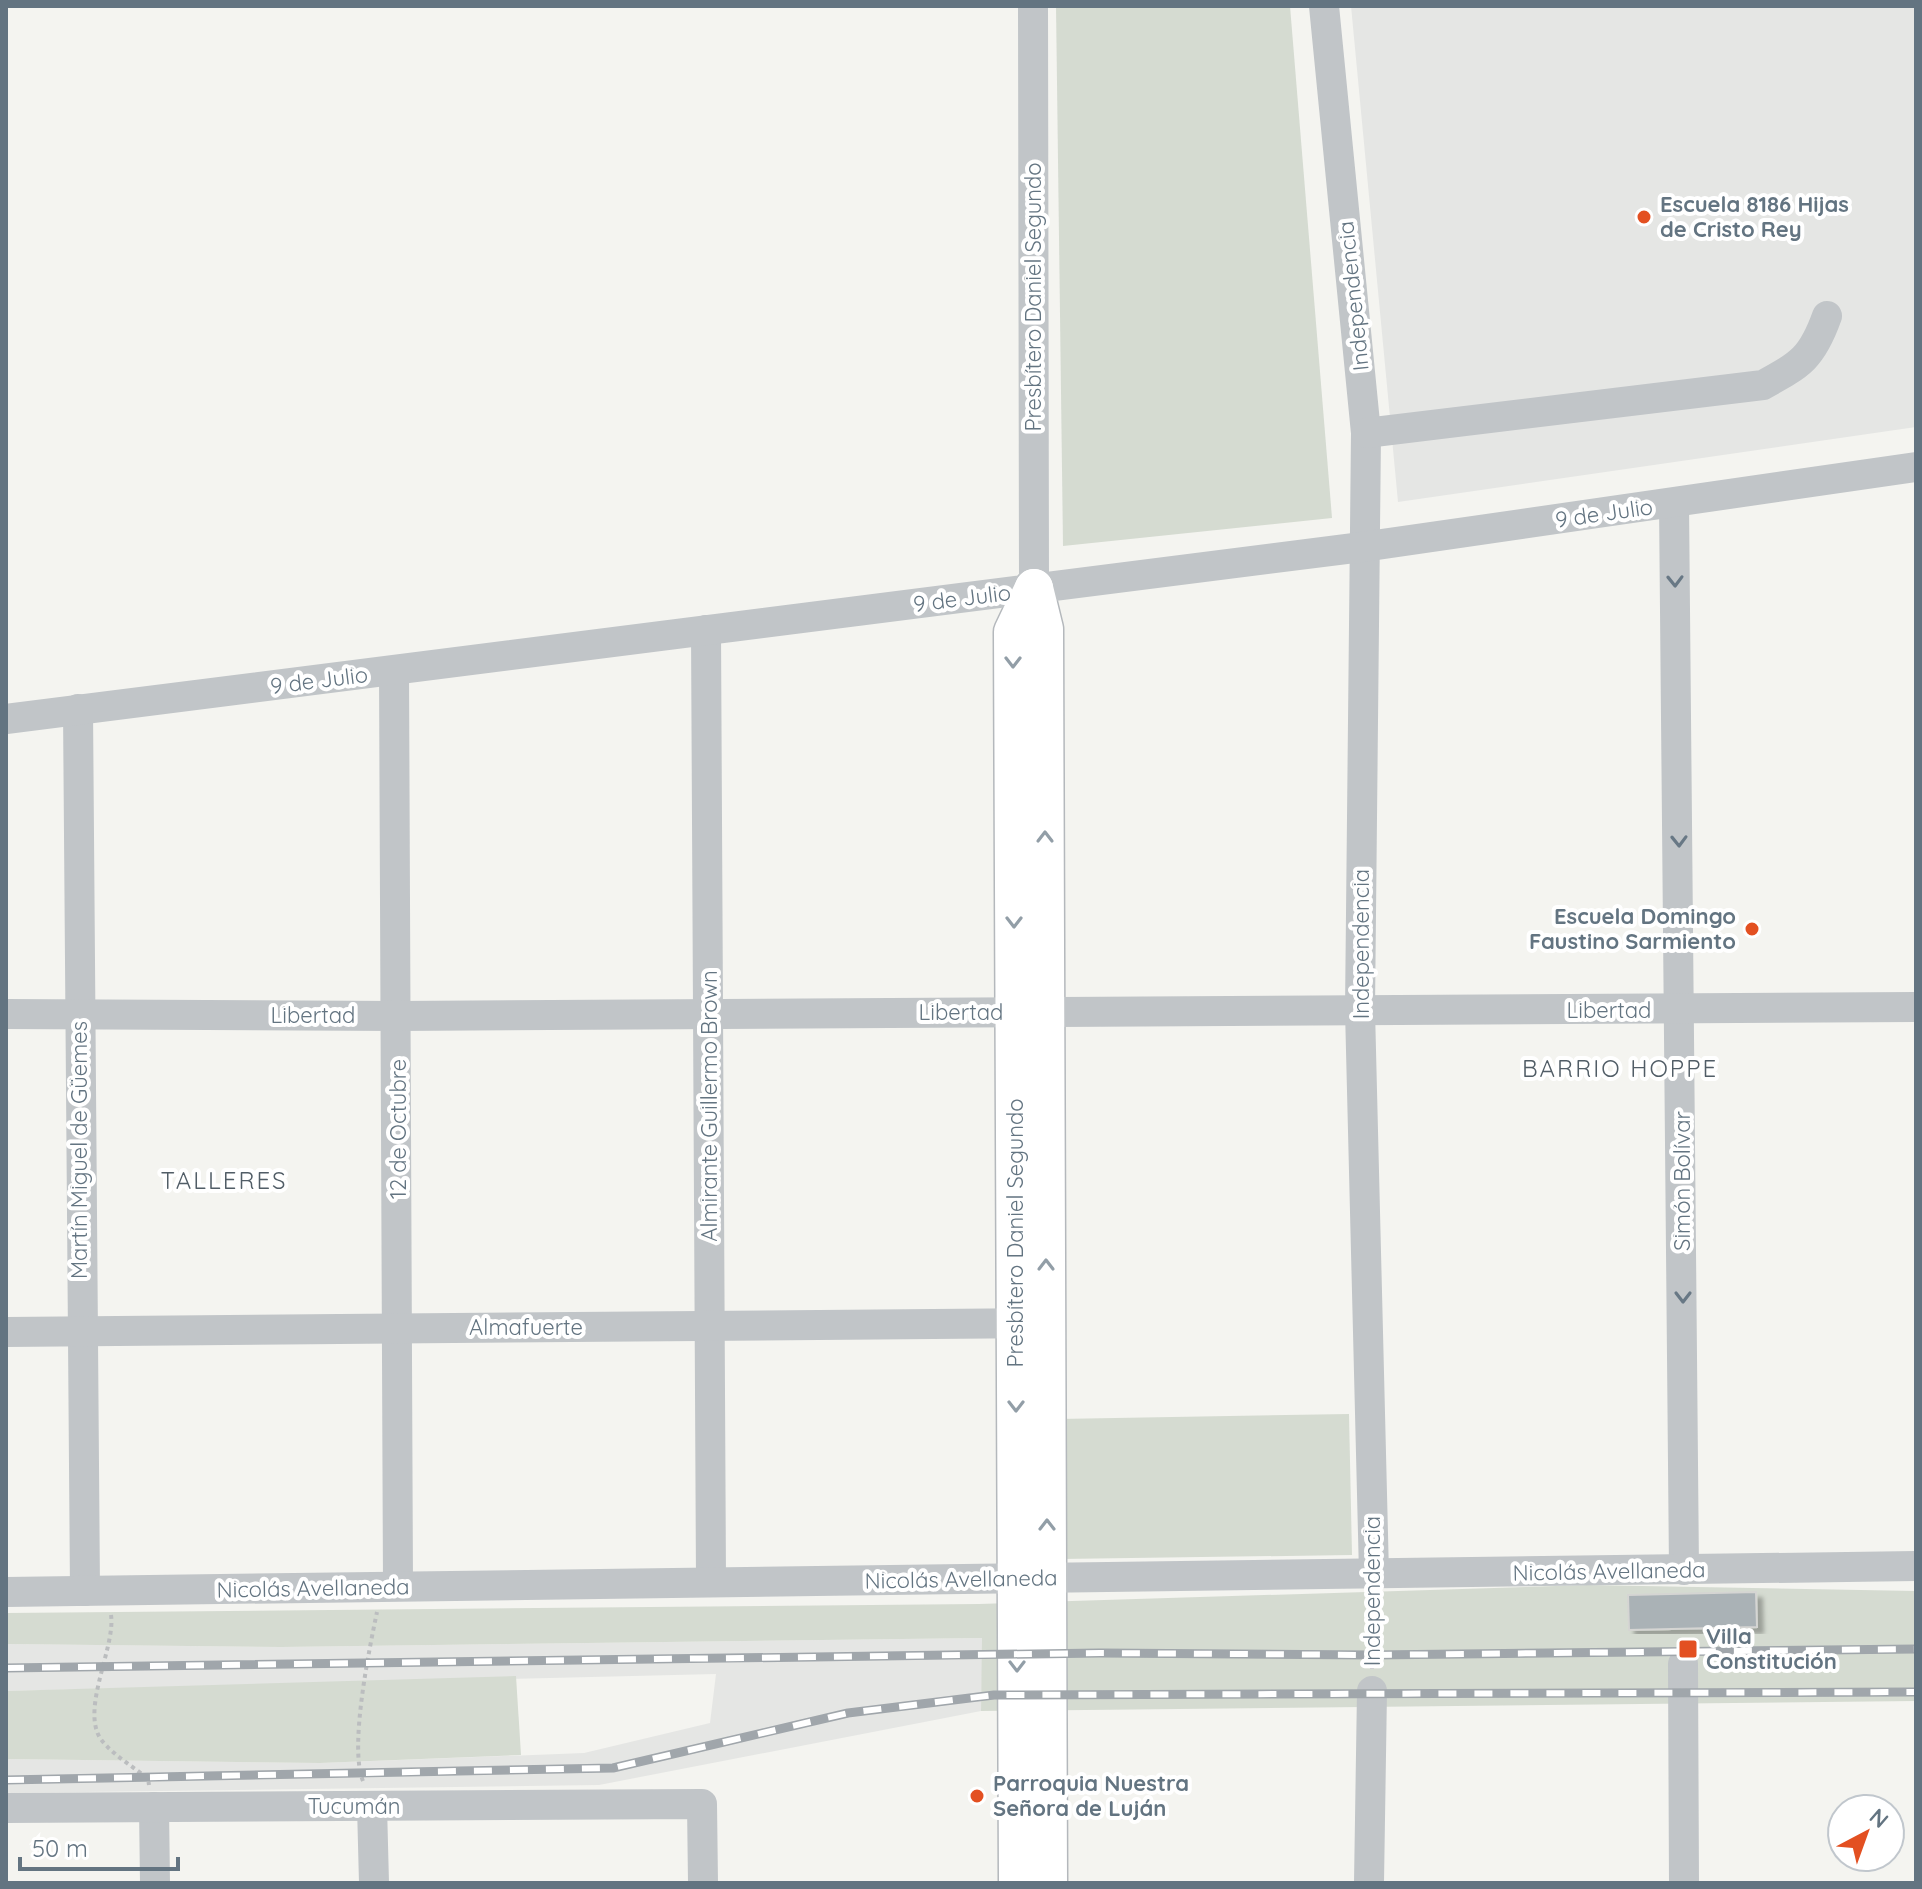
<svg xmlns="http://www.w3.org/2000/svg" width="1922" height="1889" font-family="Quicksand,sans-serif">
  <style>
    .built { fill: #e5e6e4 }
    .green { fill: #d5dbd1 }
    .building { fill: #aab2b6; stroke: #d5d5d3; stroke-width: 2; filter: url(#shadow) }
    .lines { fill: none; stroke-linecap: round; stroke-linejoin: round }
    .major-casing { stroke: #b4b8bc; stroke-width: 41 }
    .path { stroke: #bbbdbf; stroke-width: 4; stroke-dasharray: 4 4; stroke-linecap: butt }
    .minor { stroke: #c1c5c8; stroke-width: 30 }
    .major { stroke: #fff; stroke-width: 38 }
    .rail-casing { stroke: #a0a6ab; stroke-width: 9 }
    .rail { stroke: #fff; stroke-width: 6; stroke-dasharray: 18; stroke-linecap: butt }
    .oneway { stroke: #687885 }
    .oneway2 { stroke: #929ea7 }
    .poi-dot { fill: #e35021; stroke: #fff; stroke-width: 3 }
    .labels { text-anchor: middle; dominant-baseline: central; stroke-width: 8; stroke-linejoin: round; paint-order: stroke }
    .poi-label { font-size: 22px; font-weight: bold; fill: #637481; stroke: #fff; text-anchor: start }
    .street-label { font-size: 22px; fill: #637481; stroke: #fff }
    .neighbourhood-label { font-size: 24px; letter-spacing: 2px; fill: #515d66; stroke: #fff }
  </style>
  <defs>
    <filter id="shadow"><feDropShadow dx="6" dy="6" stdDeviation="2" flood-color="#0004"/></filter>
  </defs>
  <rect width="100%" height="100%" fill="#f4f4f0"/>
  <g class="built">
    <polygon points="1351,6 1916,6 1916,427 1398,502"/>
    <polygon points="983,1638 981,1711 599,1785 6,1793 6,1759 320,1763 584,1753 710,1723 716,1674 6,1691 6,1644 281,1647"/>
  </g>
  <g class="green">
    <polygon points="1056,6 1290,6 1332,518 1063,546"/>
    <polygon points="1349,1414 1352,1555 1061,1559 1058,1419"/>
    <polygon points="1587,1585 1916,1591 1916,1701 981,1711 982,1638 281,1647 6,1644 6,1613 979,1604"/>
    <polygon points="516,1676 521,1755 320,1763 6,1759 6,1691"/>
  </g>
  <polygon class="building" points="1756,1592 1757,1627 1629,1630 1628,1595"/>
  <g class="lines">
    <defs>
      <g id="major">
        <polyline points="1034,588 1044,629 1048,1883"/>
        <polyline points="1018,1883 1013,632 1034,588"/>
      </g>
    </defs>
    <use href="#major" class="major-casing"/>
    <g class="path">
      <path d="M111,1615c5,33 -34,100 -7,128 12,14 30,24 44,36l1,6"/>
      <polyline points="1372,1669 1373,1597"/>
      <path d="M363,1781c-14,-33 6,-131 14,-169"/>
    </g>
    <g class="minor">
      <polyline points="1033,6 1034,588"/>
      <polyline points="1324,6 1366,433 1360,1010 1374,1574"/>
      <path d="M1366,433l397,-48c38,-21 49,-27 64,-69"/>
      <polyline points="1674,503 1684,1570"/>
      <polyline points="706,630 711,1582"/>
      <polyline points="394,671 398,1586"/>
      <polyline points="78,709 85,1591"/>
      <polyline points="6,719 1362,547 1916,467"/>
      <polyline points="6,1014 397,1016 1916,1007"/>
      <polyline points="6,1332 1036,1323"/>
      <polyline points="6,1592 1916,1566"/>
      <polyline points="1683,1664 1684,1883"/>
      <polyline points="372,1806 374,1883"/>
      <polyline points="154,1807 155,1883"/>
      <polyline points="6,1808 702,1804 703,1883"/>
      <polyline points="1369,1883 1372,1691"/>
    </g>
    <use href="#major" class="major"/>
    <defs>
      <g id="rail">
        <polyline points="6,1668 1100,1653 1372,1655 1916,1649"/>
        <polyline points="6,1780 613,1768 848,1713 994,1695 1916,1692"/>
      </g>
    </defs>
    <use href="#rail" class="rail-casing"/>
    <use href="#rail" class="rail"/>
  </g>
  <defs><path id="oneway-chevron" d="M-2-3.5L2.5 0L-2 3.5" fill="none" stroke-width="1.6" stroke-linecap="round" stroke-linejoin="round" transform="scale(2)"/></defs>
  <g class="oneway">
    <use href="#oneway-chevron" transform="translate(1675 581) rotate(89)"/>
    <use href="#oneway-chevron" transform="translate(1679 841) rotate(89)"/>
    <use href="#oneway-chevron" transform="translate(1683 1297) rotate(90)"/>
  </g>
  <g class="oneway2">
    <use href="#oneway-chevron" transform="translate(1013 662) rotate(90)"/>
    <use href="#oneway-chevron" transform="translate(1045 837) rotate(-90)"/>
    <use href="#oneway-chevron" transform="translate(1014 922) rotate(90)"/>
    <use href="#oneway-chevron" transform="translate(1046 1265) rotate(-90)"/>
    <use href="#oneway-chevron" transform="translate(1016 1406) rotate(90)"/>
    <use href="#oneway-chevron" transform="translate(1047 1525) rotate(-90)"/>
    <use href="#oneway-chevron" transform="translate(1017 1666) rotate(90)"/>
  </g>
  <g class="poi-dot">
    <circle cx="1644" cy="217" r="8"/>
    <circle cx="1752" cy="929" r="8"/>
    <rect x="1678" y="1639" width="20" height="20" rx="4"/>
    <circle cx="977" cy="1796" r="8"/>
  </g>
  <g class="labels">
    <g class="poi-label">
      <text x="1660" y="204">Escuela 8186 Hijas<tspan x="1660" dy="25">de Cristo Rey</tspan></text>
      <text x="1736" y="916" text-anchor="end">Escuela Domingo<tspan x="1736" dy="25">Faustino Sarmiento</tspan></text>
      <text x="1706" y="1636">Villa<tspan x="1706" dy="25">Constitución</tspan></text>
      <text x="993" y="1783">Parroquia Nuestra<tspan x="993" dy="25">Señora de Luján</tspan></text>
    </g>
    <g class="street-label">
      <text transform="translate(1353 296) rotate(-96)">Independencia</text>
      <text transform="translate(1033 297) rotate(-90)">Presbítero Daniel Segundo</text>
      <text transform="translate(1604 513) rotate(-8)">9 de Julio</text>
      <text transform="translate(962 598) rotate(-7)">9 de Julio</text>
      <text transform="translate(319 680) rotate(-7)">9 de Julio</text>
      <text transform="translate(1361 944) rotate(-90)">Independencia</text>
      <text x="1609" y="1010">Libertad</text>
      <text x="961" y="1012">Libertad</text>
      <text x="313" y="1015">Libertad</text>
      <text transform="translate(709 1106) rotate(-90)">Almirante Guillermo Brown</text>
      <text transform="translate(398 1129) rotate(-90)">12 de Octubre</text>
      <text transform="translate(79 1150) rotate(-90)">Martín Miguel de Güemes</text>
      <text transform="translate(1682 1181) rotate(-90)">Simón Bolívar</text>
      <text transform="translate(1015 1233) rotate(-90)">Presbítero Daniel Segundo</text>
      <text x="526" y="1327">Almafuerte</text>
      <text transform="translate(1609 1571) rotate(-1)">Nicolás Avellaneda</text>
      <text transform="translate(961 1579) rotate(-1)">Nicolás Avellaneda</text>
      <text transform="translate(313 1588) rotate(-1)">Nicolás Avellaneda</text>
      <text transform="translate(1372 1591) rotate(-90)">Independencia</text>
      <text x="354" y="1806">Tucumán</text>
    </g>
    <g class="neighbourhood-label">
      <text x="1620" y="1068">BARRIO HOPPE</text>
      <text x="224" y="1180">TALLERES</text>
    </g>
  </g>
  <rect width="1922" height="1889" fill="none" stroke="#637481" stroke-width="16"/>
  <g transform="translate(1866 1833) rotate(41)"><circle r="38" fill="#ffffff" stroke="#c1c7cd" stroke-width="2"/>
  <path d="M0-6L14 30L0 20L-14 30Z" fill="#e35021"/>
  <text y="-12" font-size="22" font-weight="bold" text-anchor="middle" fill="#637481">N</text>
  </g>
  <path d="M20 1857v12h158v-12" fill="none" stroke="#637481" stroke-width="4"/>
  <text x="32" y="1857" font-size="24" fill="#637481" stroke="#ffffff" stroke-width="6" paint-order="stroke">50 m</text>
</svg>
